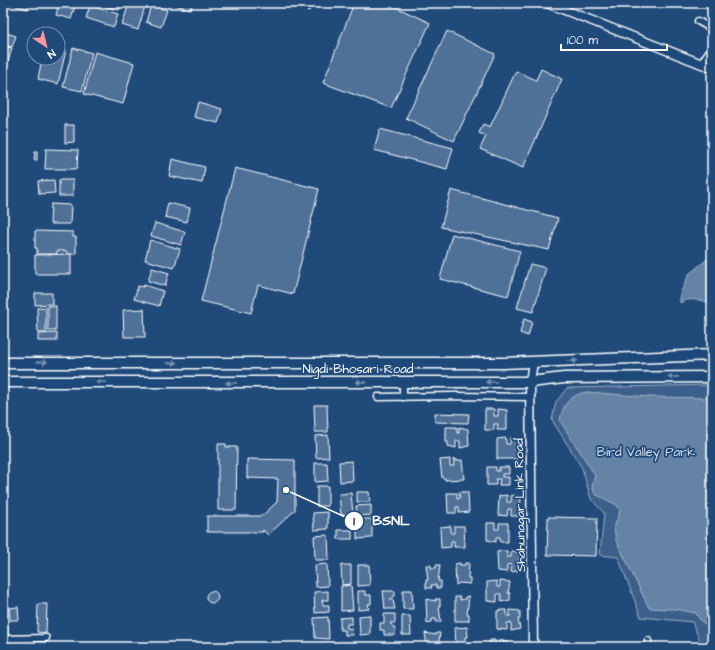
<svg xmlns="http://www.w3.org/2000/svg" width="715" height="650" font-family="'Architects Daughter',sans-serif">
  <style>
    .green { fill: #3c618b; stroke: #9eb0c5 }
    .water { fill: #6583a4; stroke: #a3b5c8 }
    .building { fill: #507197; stroke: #fff }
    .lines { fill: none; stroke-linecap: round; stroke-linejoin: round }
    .minor-casing { stroke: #fff; stroke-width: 9 }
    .tertiary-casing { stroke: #fff; stroke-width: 11 }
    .primary-casing { stroke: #fff; stroke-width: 13 }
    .minor { stroke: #1f4a7a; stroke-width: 6 }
    .tertiary { stroke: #1f4a7a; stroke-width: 8 }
    .primary { stroke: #1f4a7a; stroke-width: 10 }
    .oneway { fill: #7992af }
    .labels { text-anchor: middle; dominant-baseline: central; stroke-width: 3.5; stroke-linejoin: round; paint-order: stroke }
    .street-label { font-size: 13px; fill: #fff; stroke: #1f4a7a }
    .park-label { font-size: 13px; fill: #d8dfe8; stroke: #1f4a7a }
    .leader { fill: none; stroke: #fff; stroke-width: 1.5 }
    .callout-dot { fill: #fff; stroke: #1f4a7a; stroke-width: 1.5 }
    .mark-label { font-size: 12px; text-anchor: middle; font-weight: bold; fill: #111 }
    .callout-label { font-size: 14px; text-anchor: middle; font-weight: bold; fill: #fff; stroke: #1f4a7a; stroke-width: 3.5; stroke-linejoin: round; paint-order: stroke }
  </style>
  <rect width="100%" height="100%" fill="#1f4a7a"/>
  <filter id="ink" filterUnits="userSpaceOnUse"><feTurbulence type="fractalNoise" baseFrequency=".025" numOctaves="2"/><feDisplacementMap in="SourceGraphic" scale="8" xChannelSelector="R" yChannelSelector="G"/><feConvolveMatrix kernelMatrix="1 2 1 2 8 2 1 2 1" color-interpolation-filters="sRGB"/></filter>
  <g filter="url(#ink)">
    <polygon class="green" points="712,385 712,647 701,647 701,643 692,622 641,617 618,557 600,555 604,513 591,499 582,468 552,420 556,402 567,388"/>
    <g class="water">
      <path d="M712,255v49c-9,-4 -23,-7 -32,-1v-9l9,-20z"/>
      <path d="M587,392l62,5 63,1v232l-11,-9 -5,-8 -22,-4 -25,-1 -33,-68 -2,-12 6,-17 -3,-6 -22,-11 -3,-8 3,-11 -35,-54c2,-16 11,-27 27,-29z"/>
    </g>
    <g class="building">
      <polygon points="5,3 29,3 28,9"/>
      <polygon points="59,3 76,3 71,19 56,15"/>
      <polygon points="90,3 121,3 119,10"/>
      <polygon points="129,3 145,6 138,30 122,25"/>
      <polygon points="174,3 193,3 191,9 174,5"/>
      <polygon points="286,3 312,3 309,11"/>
      <polygon points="354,3 387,3 430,23 391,108 323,83"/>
      <polygon points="151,5 167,10 161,27 146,22"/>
      <polygon points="90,6 118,14 114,27 86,18"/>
      <polygon points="447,31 495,54 454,141 406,118"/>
      <polygon points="3,32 16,36 12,47 3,45"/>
      <polygon points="3,46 12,48 6,69 3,68"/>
      <polygon points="73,48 92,53 82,91 63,87"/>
      <polygon points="58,49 66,50 58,84 38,79 42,58 58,58"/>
      <polygon points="95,52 134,63 123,104 84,94"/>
      <polygon points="541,69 562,79 523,168 480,149 486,136 479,133 483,124 490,127 516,71 536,80"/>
      <polygon points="198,102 222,109 218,123 194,117"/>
      <polygon points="65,125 74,125 74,142 65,143"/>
      <polygon points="380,129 453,148 447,169 374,150"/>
      <polygon points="46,149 78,150 77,169 45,169"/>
      <polygon points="35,151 37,151 37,160 34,160"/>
      <polygon points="172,159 205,167 202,183 169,176"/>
      <polygon points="235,168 319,189 293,294 258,285 251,313 201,301"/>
      <polygon points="54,180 55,193 39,194 38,181"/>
      <rect x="59" y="180" width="14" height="16"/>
      <polygon points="451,190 558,218 549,250 441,227"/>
      <polygon points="168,203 190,208 187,222 165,217"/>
      <polygon points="51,204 71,205 70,224 50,224"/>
      <polygon points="155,223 185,232 181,245 151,236"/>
      <polygon points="35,231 73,232 73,237 76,237 76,254 67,254 67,251 57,251 57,254 37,254 37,248 35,248"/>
      <polygon points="452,234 520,251 508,296 440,279"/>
      <polygon points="150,240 180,249 174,268 145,260"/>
      <polygon points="71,254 71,274 35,274 35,255"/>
      <polygon points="530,264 546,268 533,312 517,308"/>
      <polygon points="152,268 169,273 165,286 148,281"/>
      <polygon points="144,285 163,291 159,306 134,299 138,286 143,287"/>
      <polygon points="35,293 52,293 52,304 35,305"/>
      <rect x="3" y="304" width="3" height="14"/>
      <rect x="48" y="306" width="8" height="25"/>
      <polygon points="46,307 46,333 38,333 37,308"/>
      <polygon points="144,309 145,337 124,337 123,310"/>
      <polygon points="524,319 532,322 528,336 520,333"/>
      <polygon points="57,333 57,341 38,341 38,334"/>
      <polygon points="314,405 327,405 328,432 315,432"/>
      <polygon points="485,409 494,409 494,416 498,416 498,409 507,410 507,430 497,430 498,424 494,424 494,430 485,430"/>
      <polygon points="435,413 469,414 468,423 435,422"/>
      <polygon points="446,427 457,427 457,433 459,433 459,427 468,429 469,446 460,448 460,441 456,441 456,448 448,446 448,442 446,442"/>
      <polygon points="328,435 329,457 316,458 315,436"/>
      <polygon points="506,438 506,444 510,444 510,438 518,440 518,459 497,459 497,439"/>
      <polygon points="218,444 226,444 226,447 237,447 236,510 218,510"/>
      <polygon points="247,459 295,460 295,510 268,535 263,530 263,532 207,532 207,516 262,516 277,502 278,479 247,478"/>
      <polygon points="450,459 450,466 454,466 453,459 456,459 456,461 462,460 464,479 445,480 445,478 442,478 440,460"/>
      <polygon points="352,461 353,481 340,482 339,462"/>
      <polygon points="315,463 327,463 328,481 315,482"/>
      <polygon points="487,467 496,467 496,471 499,471 499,467 509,467 509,474 502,474 502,477 509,477 509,485 499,485 500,479 496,479 496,485 487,485"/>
      <rect x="317" y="486" width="11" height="20"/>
      <polygon points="357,492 369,492 370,502 357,502"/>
      <polygon points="459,492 468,492 469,512 459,513 459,507 456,507 456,513 448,513 447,493 457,493 457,499 460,498"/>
      <polygon points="351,493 353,514 341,515 339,494"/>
      <polygon points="507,495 507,502 511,502 511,495 521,497 520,516 511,516 511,509 508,509 507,516 498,515 499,496"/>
      <polygon points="371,505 371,515 357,516 356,506"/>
      <polygon points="328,512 328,529 314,530 313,513"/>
      <polygon points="548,517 597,518 596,556 547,555"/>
      <polygon points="357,519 372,519 372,538 357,539"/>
      <polygon points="487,523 495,523 495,529 499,529 499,523 508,523 508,542 500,542 500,537 496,537 496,542 487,540"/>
      <polygon points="451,526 451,533 454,533 454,526 464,526 465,547 454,547 454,541 451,541 451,547 441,548 440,527"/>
      <rect x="338" y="530" width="14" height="9"/>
      <polygon points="328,535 329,560 315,560 314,536"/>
      <polygon points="503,551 507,551 507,557 511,557 511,551 520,552 520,560 518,560 518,563 520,563 520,570 511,572 511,564 507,565 507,572 498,571 497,552"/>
      <polygon points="460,563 460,565 465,565 465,563 469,563 468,578 470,578 470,584 459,583 456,585 455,564"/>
      <polygon points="327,564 328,586 316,587 315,565"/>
      <polygon points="341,565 351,565 351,584 342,585"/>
      <polygon points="358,565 369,565 370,585 358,586"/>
      <polygon points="426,565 431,565 431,568 436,568 436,565 440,565 438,581 441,581 441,588 436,588 436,585 431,585 432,588 426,588 426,580 428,580"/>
      <polygon points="497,581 497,587 500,587 500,581 510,582 508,593 510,593 510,600 501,602 501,594 497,594 497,602 487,601 487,582"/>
      <polygon points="351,585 353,610 341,611 341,586"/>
      <polygon points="403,590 412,590 413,609 403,609"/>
      <circle cx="212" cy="597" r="6"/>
      <polygon points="328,591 328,600 322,600 323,605 329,605 329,612 315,613 314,592"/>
      <polygon points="358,591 365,591 365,595 371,595 371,604 368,604 369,609 358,610"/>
      <polygon points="383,591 395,591 395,596 389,600 393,600 395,609 385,609"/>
      <polygon points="469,596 467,614 469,614 469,621 455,621 455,597 460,597 460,600 465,599 465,597"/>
      <polygon points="426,599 436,601 435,599 440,599 440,606 439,606 441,622 436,622 436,619 432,619 432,622 427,623"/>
      <polygon points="38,604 47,604 46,633 37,632"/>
      <polygon points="18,607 19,620 10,620 9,608"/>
      <polygon points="502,610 507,610 507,616 510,616 510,610 520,611 520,619 518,619 520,629 511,631 511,623 507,623 507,630 497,629 497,611"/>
      <polygon points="384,614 395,614 395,623 390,623 395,629 395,635 384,635 384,630 380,630 380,623 384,623"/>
      <polygon points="5,615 5,625 3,626 3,616"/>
      <polygon points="370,615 370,634 360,635 359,616"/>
      <polygon points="402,616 410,616 411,635 402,635"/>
      <polygon points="328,617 329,639 315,638 314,618"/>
      <polygon points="352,617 352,624 347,624 347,628 352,629 353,635 345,635 345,630 340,630 340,618"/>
      <rect x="3" y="627" width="5" height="6"/>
      <polygon points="467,627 468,637 465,637 465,645 468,645 468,647 456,647 455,628"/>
      <polygon points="425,633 436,635 436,633 440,633 438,647 427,647"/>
      <polygon points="490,640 495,640 496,647 499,647 499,640 503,640 503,642 509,642 509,647 486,647 486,644 490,643"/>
      <rect x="340" y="642" width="10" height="5"/>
      <rect x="320" y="643" width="8" height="4"/>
      <rect x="359" y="644" width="10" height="3"/>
    </g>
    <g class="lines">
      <defs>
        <g id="minor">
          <polyline points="698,21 712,29"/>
          <polyline points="701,64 712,47"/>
          <polyline points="378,397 455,396 531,397"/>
          <polyline points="403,397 403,382"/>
          <polyline points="3,639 46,638"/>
          <polyline points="8,639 8,647"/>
          <polyline points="648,641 648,647"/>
        </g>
        <g id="tertiary">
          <polyline points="547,3 712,68"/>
          <polyline points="533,362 530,382 533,647"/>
        </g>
        <g id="primary">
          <polyline points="3,363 503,363 712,355"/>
          <polyline points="3,382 530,382 564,378 712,377"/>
        </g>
      </defs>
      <use href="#minor" class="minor-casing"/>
      <use href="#tertiary" class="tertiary-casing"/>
      <use href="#primary" class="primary-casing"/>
      <use href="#minor" class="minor"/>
      <use href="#tertiary" class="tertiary"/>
      <use href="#primary" class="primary"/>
    </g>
    <defs><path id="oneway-solid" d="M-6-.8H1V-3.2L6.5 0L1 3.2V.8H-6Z"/></defs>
    <g class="oneway">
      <use href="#oneway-solid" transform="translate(572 361) rotate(-2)"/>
      <use href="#oneway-solid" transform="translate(42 362)"/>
      <use href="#oneway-solid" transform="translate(172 363) rotate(1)"/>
      <use href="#oneway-solid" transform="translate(673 377) rotate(179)"/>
      <use href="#oneway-solid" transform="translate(101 382) rotate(-179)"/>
      <use href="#oneway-solid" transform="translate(361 382) rotate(-179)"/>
      <use href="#oneway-solid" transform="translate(491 382) rotate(180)"/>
      <use href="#oneway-solid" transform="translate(231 383) rotate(179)"/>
    </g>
  </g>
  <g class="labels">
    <g class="street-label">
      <text x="358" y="369">Nigdi Bhosari Road</text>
      <text transform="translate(520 505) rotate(-91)">Shahunagar Link Road</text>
    </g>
    <g class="park-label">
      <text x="646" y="452">Bird Valley Park</text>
    </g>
  </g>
  <path class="leader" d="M286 490L354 521"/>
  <g class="callout-dot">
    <circle cx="286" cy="490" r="4"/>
    <circle cx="354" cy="521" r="10"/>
  </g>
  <g class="mark-label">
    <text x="354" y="525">1</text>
  </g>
  <g class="callout-label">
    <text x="391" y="525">BSNL</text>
  </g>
  <rect width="715" height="650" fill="none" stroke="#1f4a7a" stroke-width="16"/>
  <rect x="8" y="8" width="699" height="634" fill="none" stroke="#fff" stroke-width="1.5" filter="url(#ink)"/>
  <g transform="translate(46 46) rotate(145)"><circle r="19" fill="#1f4a7a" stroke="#7992af"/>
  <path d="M0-3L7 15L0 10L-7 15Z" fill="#ff9aa2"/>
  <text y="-6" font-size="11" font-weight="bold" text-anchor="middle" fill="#ffffff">N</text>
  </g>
  <path d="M561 44v6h106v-6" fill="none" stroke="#ffffff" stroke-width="2"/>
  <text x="567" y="44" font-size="12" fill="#ffffff" stroke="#1f4a7a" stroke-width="3" paint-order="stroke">100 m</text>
</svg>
